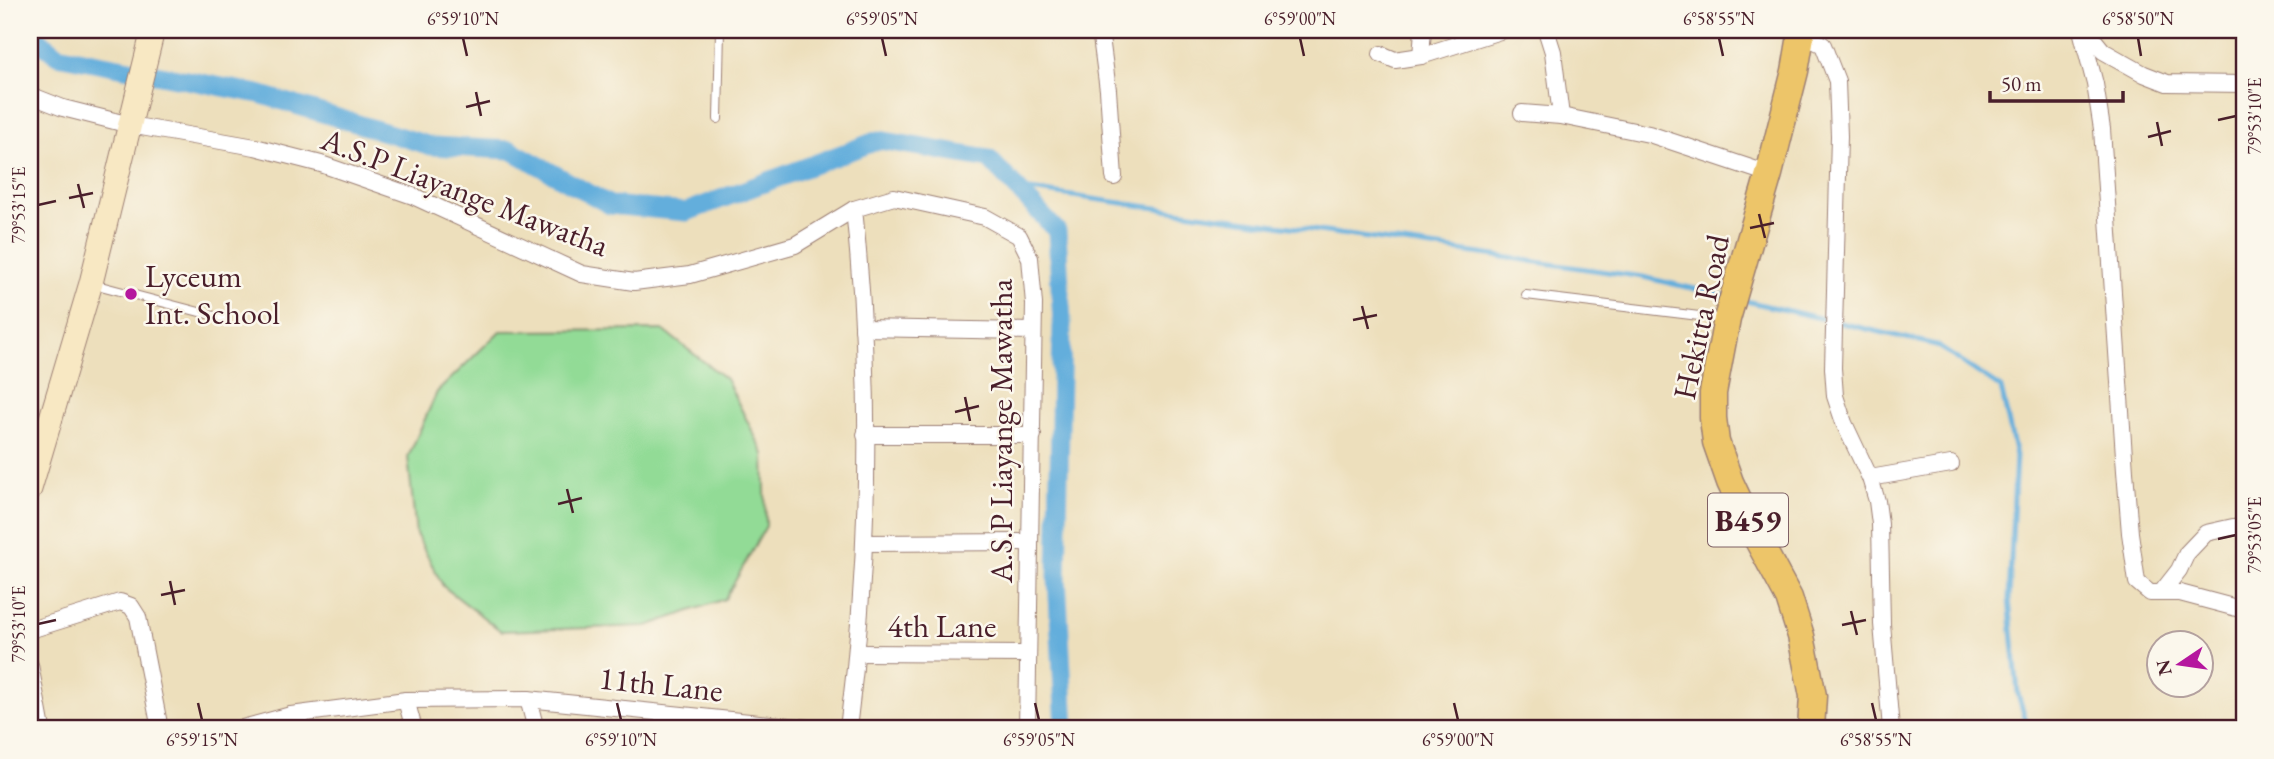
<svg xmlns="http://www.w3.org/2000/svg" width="2274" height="759" font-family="'EB Garamond',serif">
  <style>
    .green { fill: #92db96; stroke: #6e7d60; stroke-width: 2 }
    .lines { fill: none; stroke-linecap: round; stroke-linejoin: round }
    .stream { stroke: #64aedc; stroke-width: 5 }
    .canal { stroke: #64aedc; stroke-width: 19 }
    .lane-casing { stroke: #9c7f74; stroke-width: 10 }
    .street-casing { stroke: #9c7f74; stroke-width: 18 }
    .secondary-casing { stroke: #9c7f74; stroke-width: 25 }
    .primary-casing { stroke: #9c7f74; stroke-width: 29 }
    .lane { stroke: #fff; stroke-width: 8 }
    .street { stroke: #fff; stroke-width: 16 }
    .secondary { stroke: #f8e8c3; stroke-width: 23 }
    .primary { stroke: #edc569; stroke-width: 26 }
    .ticks { fill: none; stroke: #4a1f2b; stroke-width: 2.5 }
    .poi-dot { fill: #b5179e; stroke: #fbf7ec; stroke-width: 2.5 }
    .labels { text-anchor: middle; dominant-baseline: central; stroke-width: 5; stroke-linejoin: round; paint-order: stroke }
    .shield { fill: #fbf7ec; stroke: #7f6065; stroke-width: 2 }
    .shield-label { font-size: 30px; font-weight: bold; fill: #4a1f2b }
    .street-label { font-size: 32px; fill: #4a1f2b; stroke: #fbf7ec }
    .poi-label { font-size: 32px; fill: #4a1f2b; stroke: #fbf7ec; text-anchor: start }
    .neatline { fill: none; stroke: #4a1f2b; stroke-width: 2.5 }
    .ticks-label { font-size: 18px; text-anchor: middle; fill: #4a1f2b }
  </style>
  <rect width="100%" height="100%" fill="#fbf7ec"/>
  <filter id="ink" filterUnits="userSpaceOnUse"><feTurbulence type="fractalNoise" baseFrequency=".0143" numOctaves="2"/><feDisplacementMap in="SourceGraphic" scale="14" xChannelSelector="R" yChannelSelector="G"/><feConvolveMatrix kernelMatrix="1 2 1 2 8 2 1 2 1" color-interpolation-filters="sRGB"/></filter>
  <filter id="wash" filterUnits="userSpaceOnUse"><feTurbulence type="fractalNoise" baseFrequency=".00686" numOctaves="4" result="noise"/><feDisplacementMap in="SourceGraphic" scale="28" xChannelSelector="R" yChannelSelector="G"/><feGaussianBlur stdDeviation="1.57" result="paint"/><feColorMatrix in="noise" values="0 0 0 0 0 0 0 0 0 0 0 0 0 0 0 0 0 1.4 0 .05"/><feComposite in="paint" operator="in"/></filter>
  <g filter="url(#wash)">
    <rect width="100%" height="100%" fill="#eddfbc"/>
    <polygon class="green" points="663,330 726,379 764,454 766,526 725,599 647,626 501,631 443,586 416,534 408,457 437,392 500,331"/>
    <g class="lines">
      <g class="stream">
        <polyline points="1016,188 1643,277 1725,296"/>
        <polyline points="1742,300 1936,345 2001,388 2016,456 2009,599 2018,694 2027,724 2036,729"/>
      </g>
      <polyline class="canal" points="30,33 57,55 259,94 431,146 511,150 610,205 686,212 879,140 989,159 1057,231 1062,323 1057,577 1065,729"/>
    </g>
  </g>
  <g filter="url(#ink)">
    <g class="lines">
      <defs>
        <g id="lane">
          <polyline points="718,119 720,30"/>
          <polyline points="93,284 226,319"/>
          <polyline points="1526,295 1724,319"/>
        </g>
        <g id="street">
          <polyline points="1100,30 1108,90 1114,177"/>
          <polyline points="1546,30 1553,52 1561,116"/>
          <polyline points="2081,30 2095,84 2102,129 2125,471 2130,533 2137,582 2150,593 2180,593 2244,610"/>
          <polyline points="2086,30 2103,51 2144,74 2167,83 2244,84"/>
          <polyline points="1801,34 1823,45 1837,81 1839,136 1833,368 1835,396 1844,423 1870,478 1877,501 1880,524 1882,624 1891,729"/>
          <polyline points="1381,54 1395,60 1421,56 1503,30"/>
          <polyline points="1421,56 1423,30"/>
          <polyline points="30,95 63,108 130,125 255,147 321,164 413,196 582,274 634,282 690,275 795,245 854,209 894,197 985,217 1019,236 1030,258 1034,304 1027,729"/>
          <polyline points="1522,113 1561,116 1649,134 1769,174"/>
          <polyline points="863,328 1032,331"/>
          <polyline points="865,435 1033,435"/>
          <polyline points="1870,478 1951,464"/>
          <polyline points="864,543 1029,542"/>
          <polyline points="2161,593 2179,570 2187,553 2206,533 2233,527 2244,527"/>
          <polyline points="30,630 120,602 131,606 138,617 160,729"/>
          <polyline points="858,653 1027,654"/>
          <polyline points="30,665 42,729"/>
          <polyline points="528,699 536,729"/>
          <polyline points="406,700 414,729"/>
          <polyline points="239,729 291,715"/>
          <polyline points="296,729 291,715 406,700 528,699 818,729"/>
          <path d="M848,729c22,-171 24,-348 6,-520"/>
        </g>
        <polyline id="secondary" points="30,489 91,283 153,30"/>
        <polyline id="primary" points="1802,30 1795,71 1769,174 1727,319 1713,393 1713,418 1716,442 1730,482 1753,531 1789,598 1801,636 1813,696 1811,729"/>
      </defs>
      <use href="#lane" class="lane-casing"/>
      <use href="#street" class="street-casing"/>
      <use href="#secondary" class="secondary-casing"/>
      <use href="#primary" class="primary-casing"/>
      <use href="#lane" class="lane"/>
      <use href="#street" class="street"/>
      <use href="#secondary" class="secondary"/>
      <use href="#primary" class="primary"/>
    </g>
  </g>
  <path class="ticks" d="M463,38l4,18M882,38l4,18M1300,38l4,18M1719,38l4,18M2138,38l3,18M476,92l5,24M466,107l24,-6M2218,120l18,-4M2157,122l5,24M2148,137l23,-6M78,184l6,24M69,198l24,-5M38,205l18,-4M1759,214l6,24M1750,228l24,-5M1362,306l6,23M1353,320l24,-5M965,397l5,24M955,412l24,-6M567,489l6,24M558,504l24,-6M2218,539l18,-4M170,581l5,24M161,595l24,-5M1851,611l6,24M38,624l18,-4M1842,625l24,-5M198,703l4,17M617,703l4,17M1035,703l4,17M1454,703l4,17M1872,703l4,17"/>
  <circle class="poi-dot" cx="131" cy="294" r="7"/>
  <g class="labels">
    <rect class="shield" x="1708" y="493.5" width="80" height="53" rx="5"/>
    <g class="shield-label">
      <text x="1748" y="520">B459</text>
    </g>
    <g class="street-label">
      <text transform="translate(465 192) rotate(21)">A.S.P Liayange Mawatha</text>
      <text transform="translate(1701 317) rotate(-78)">Hekitta Road</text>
      <text transform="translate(1001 431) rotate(-90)">A.S.P Liayange Mawatha</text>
      <text x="942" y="626">4th Lane</text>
      <text transform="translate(661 684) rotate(6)">11th Lane</text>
    </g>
    <g class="poi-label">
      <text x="145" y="276">Lyceum<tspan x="145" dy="37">Int. School</tspan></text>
    </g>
  </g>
  <rect width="2274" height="759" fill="none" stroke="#fbf7ec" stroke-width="77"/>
  <g transform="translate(2180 664) rotate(257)"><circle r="33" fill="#fbf7ec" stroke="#b4a19f" stroke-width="2"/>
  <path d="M0-5L12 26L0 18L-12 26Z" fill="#b5179e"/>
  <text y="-10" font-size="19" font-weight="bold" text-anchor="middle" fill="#4a1f2b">N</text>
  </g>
  <path d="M1990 91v10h133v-10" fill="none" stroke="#4a1f2b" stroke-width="3.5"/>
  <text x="2001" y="91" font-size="21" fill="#4a1f2b" stroke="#fbf7ec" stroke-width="5" paint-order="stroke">50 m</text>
  <rect x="38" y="38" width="2198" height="682" class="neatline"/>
  <g class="ticks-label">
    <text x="463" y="25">6°59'10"N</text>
    <text x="882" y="25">6°59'05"N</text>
    <text x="1300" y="25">6°59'00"N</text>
    <text x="1719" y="25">6°58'55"N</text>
    <text x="2138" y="25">6°58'50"N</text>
    <text transform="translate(2255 116) rotate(-90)" y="6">79°53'10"E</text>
    <text transform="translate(19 205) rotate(-90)" y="6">79°53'15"E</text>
    <text transform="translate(2255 535) rotate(-90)" y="6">79°53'05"E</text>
    <text transform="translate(19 624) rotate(-90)" y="6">79°53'10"E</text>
    <text x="202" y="746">6°59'15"N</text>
    <text x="621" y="746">6°59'10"N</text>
    <text x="1039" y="746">6°59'05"N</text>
    <text x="1458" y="746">6°59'00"N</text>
    <text x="1876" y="746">6°58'55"N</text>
  </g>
</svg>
